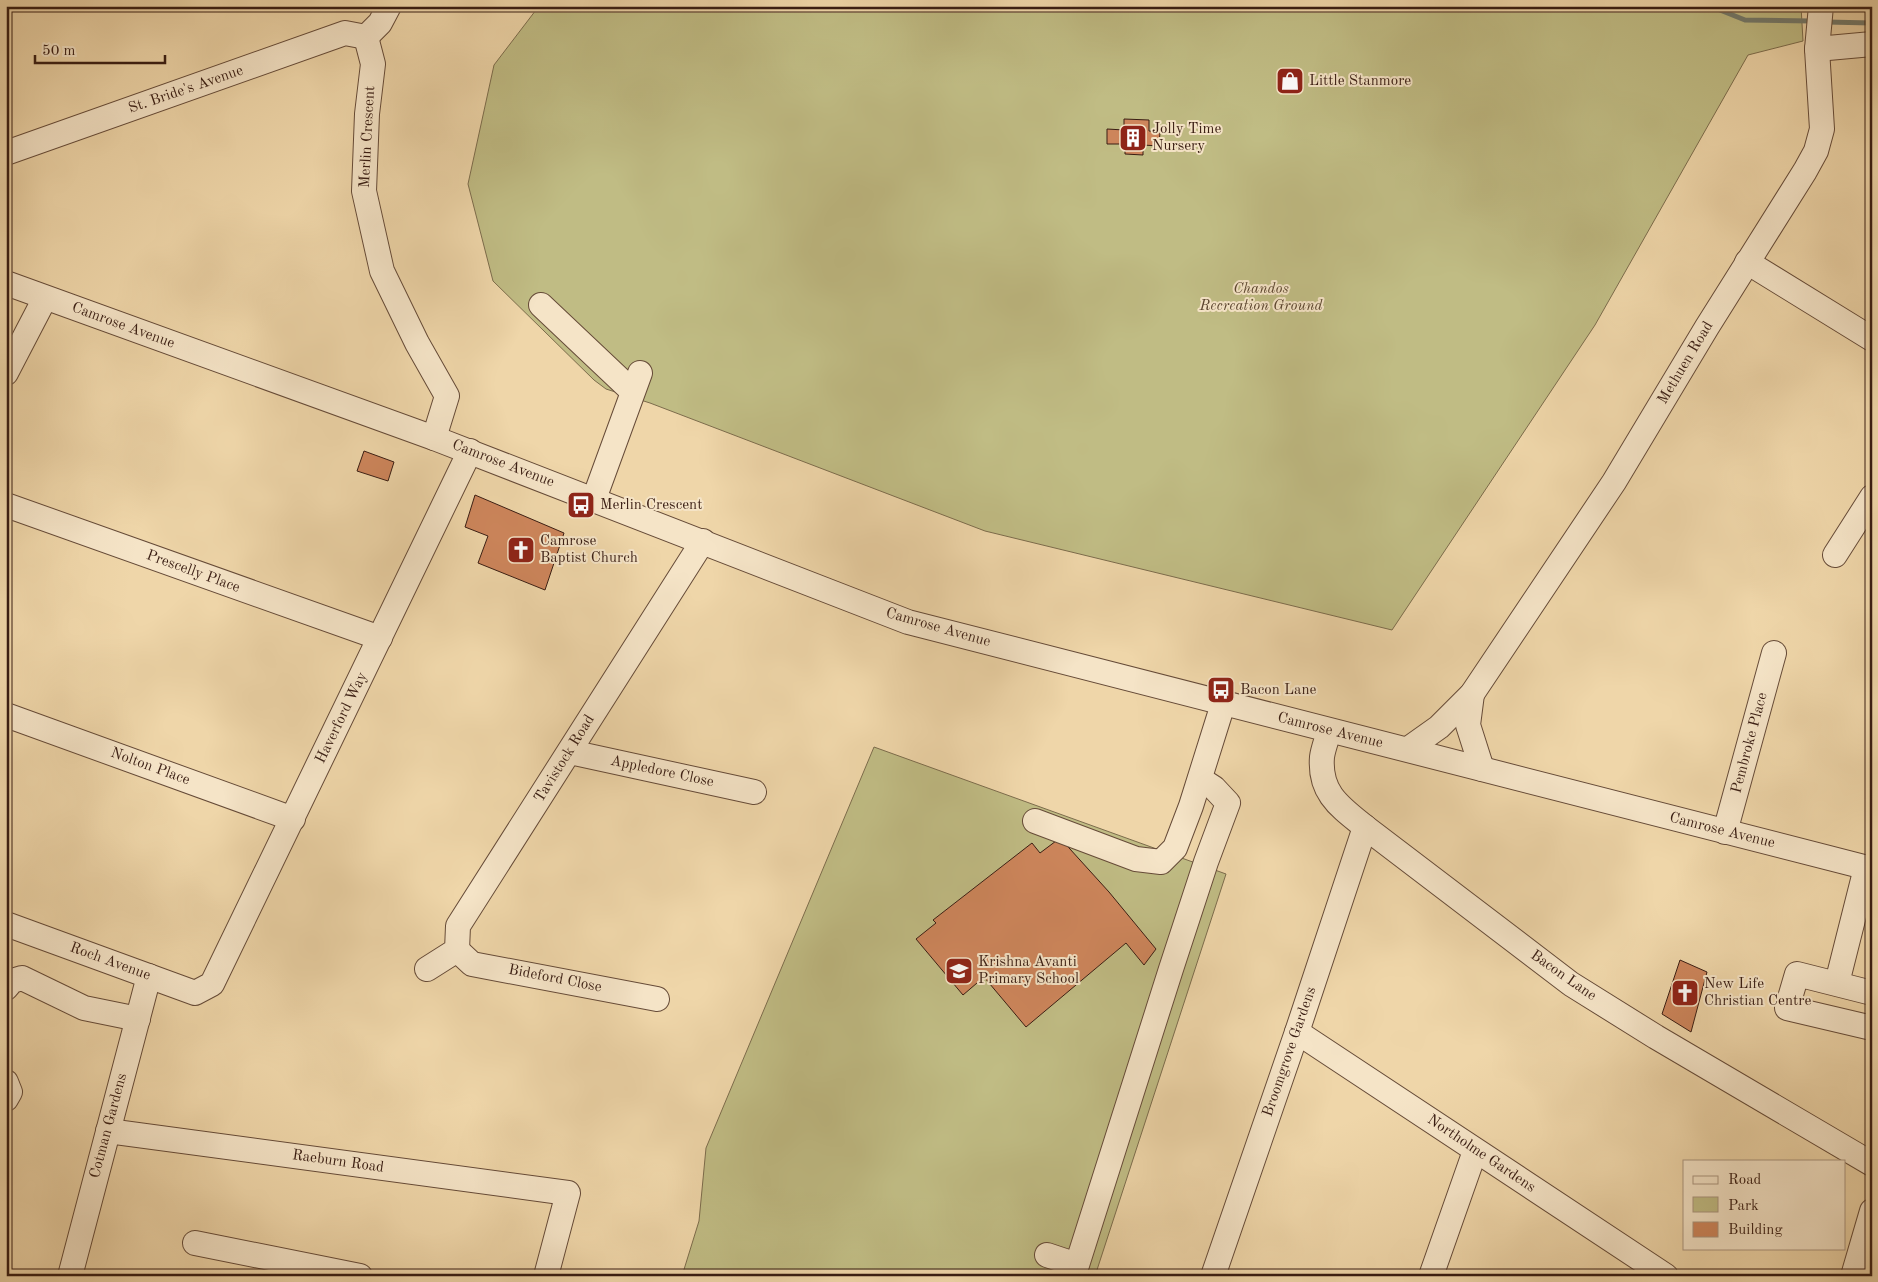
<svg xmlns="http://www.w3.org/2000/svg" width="1878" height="1282" font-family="'Old Standard TT',serif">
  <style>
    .green { fill: #c0bc84; stroke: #7c6c4c }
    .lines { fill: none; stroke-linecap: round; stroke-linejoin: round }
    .stream { stroke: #737b6e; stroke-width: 5 }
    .building { fill: #ce865c; stroke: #391d13 }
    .minor-casing { stroke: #664b38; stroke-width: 26 }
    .minor { stroke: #f5e4c7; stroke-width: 24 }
    .labels { text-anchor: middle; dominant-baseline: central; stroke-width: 4; stroke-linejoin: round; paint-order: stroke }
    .poi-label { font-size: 15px; fill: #391d13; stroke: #f5e4c7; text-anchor: start }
    .street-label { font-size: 15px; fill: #391d13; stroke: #f5e4c7 }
    .park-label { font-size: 15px; font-style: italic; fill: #5b452f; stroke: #f5e4c7 }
  </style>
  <rect width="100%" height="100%" fill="#efd6a9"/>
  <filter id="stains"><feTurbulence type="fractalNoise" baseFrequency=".004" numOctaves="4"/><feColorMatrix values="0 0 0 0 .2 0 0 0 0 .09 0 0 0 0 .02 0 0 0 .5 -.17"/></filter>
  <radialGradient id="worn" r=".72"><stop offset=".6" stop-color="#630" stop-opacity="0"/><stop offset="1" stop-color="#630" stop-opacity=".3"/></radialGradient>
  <g class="green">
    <polygon points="539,6 1801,6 1803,41 1748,55 1595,325 1392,630 985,531 650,403 606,389 594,380 493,281 468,184 494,65"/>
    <polygon points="874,747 1226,874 1095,1276 682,1276 699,1221 706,1148"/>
  </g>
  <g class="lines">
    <g class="stream">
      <polyline points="1710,6 1745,20 1812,21"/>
      <polyline points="1826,22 1872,23"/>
    </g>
  </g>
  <g class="building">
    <polygon points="1124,119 1149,120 1149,131 1160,132 1159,146 1143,145 1143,155 1125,154 1125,144 1107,144 1107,129 1124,130"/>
    <polygon points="364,451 394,462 388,481 357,471"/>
    <polygon points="475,495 564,533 545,590 478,563 488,536 465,527"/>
    <polygon points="1060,838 1109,892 1156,949 1144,965 1126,943 1026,1027 984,977 963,995 916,939 936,923 933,920 1032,843 1040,853"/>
    <polygon points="1680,960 1707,972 1691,1032 1662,1014"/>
  </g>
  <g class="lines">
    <defs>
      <g id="minor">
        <polyline points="366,37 373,64 367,114 364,191 382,271 417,343 447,396 434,438"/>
        <polyline points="366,37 380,23 389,6"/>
        <polyline points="1817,49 1872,44"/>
        <polyline points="6,153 345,33 366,37"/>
        <polyline points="1747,262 1872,339"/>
        <polyline points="6,283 434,438 908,622 1872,869"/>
        <polyline points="541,305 632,391"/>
        <polyline points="6,373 45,298"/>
        <polyline points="594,499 640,373"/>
        <polyline points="6,505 380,638"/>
        <polyline points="1835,555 1872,497"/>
        <polyline points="1472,694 1468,725 1482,769"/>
        <polyline points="6,715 293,819"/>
        <path d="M1329,731c-2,8 -6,18 -7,26 -3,36 18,50 43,70l206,157 85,53 216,127"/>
        <polyline points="1408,749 1439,727 1472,694 1614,482 1707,327 1805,171 1816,151 1822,129 1817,49 1821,6"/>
        <polyline points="570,752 754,792"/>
        <polyline points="1035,821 1136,859 1161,862 1175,848 1191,806 1223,704"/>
        <polyline points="1725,832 1774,653"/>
        <polyline points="6,924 195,993 212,984 470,451"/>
        <polyline points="457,950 472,964 657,999"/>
        <polyline points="427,969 457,950 458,926 703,541"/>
        <polyline points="1837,983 1866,868"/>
        <polyline points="6,988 12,981 22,978 84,1008 138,1019"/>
        <polyline points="1872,993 1797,974 1787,1008 1872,1028"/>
        <polyline points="1297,1032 1666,1276"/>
        <polyline points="6,1082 10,1092 6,1099"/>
        <polyline points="108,1131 568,1193 546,1276"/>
        <polyline points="195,1243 360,1276"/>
        <polyline points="1047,1255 1077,1265 1171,969 1206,862 1228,803 1214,788 1200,779"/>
        <polyline points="70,1276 149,976"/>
        <polyline points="1213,1276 1297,1032 1365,827"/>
        <polyline points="1431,1276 1475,1151"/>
        <polyline points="1853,1276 1872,1211"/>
      </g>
    </defs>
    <use href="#minor" class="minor-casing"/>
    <use href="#minor" class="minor"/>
  </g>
  <defs>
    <symbol id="shop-square" viewBox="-11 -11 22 22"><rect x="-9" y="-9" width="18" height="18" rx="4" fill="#8f2418" stroke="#f5e4c7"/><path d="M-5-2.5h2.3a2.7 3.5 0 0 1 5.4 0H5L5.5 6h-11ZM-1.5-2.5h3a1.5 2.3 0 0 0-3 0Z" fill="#fff"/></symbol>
    <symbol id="building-square" viewBox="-11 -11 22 22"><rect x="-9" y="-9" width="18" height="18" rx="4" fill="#8f2418" stroke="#f5e4c7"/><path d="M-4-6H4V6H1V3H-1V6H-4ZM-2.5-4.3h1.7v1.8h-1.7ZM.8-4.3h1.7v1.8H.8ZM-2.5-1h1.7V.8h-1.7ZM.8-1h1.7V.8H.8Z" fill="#fff"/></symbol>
    <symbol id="bus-square" viewBox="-11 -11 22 22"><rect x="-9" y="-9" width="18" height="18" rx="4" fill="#8f2418" stroke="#f5e4c7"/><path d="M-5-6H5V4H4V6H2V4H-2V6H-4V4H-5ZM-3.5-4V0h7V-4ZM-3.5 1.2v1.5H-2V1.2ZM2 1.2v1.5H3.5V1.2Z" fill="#fff"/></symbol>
    <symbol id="church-square" viewBox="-11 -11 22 22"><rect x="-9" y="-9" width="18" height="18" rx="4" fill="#8f2418" stroke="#f5e4c7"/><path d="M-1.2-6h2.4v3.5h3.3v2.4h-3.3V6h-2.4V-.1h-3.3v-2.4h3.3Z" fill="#fff"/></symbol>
    <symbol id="school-square" viewBox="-11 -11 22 22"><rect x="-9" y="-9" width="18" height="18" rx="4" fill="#8f2418" stroke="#f5e4c7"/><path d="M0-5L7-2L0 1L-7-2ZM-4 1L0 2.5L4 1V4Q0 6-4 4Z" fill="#fff"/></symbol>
  </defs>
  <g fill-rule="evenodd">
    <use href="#shop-square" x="1274" y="65" width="32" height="32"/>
    <use href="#building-square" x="1117" y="122" width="32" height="32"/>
    <use href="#bus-square" x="565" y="489" width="32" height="32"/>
    <use href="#church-square" x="505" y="534" width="32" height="32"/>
    <use href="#bus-square" x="1205" y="674" width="32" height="32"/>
    <use href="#school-square" x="943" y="955" width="32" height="32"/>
    <use href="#church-square" x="1669" y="977" width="32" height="32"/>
  </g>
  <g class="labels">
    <g class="poi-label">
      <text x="1309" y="81">Little Stanmore</text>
      <text x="1152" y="129">Jolly Time<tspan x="1152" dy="17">Nursery</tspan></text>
      <text x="600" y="505">Merlin Crescent</text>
      <text x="540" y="541">Camrose<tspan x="540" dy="17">Baptist Church</tspan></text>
      <text x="1240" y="690">Bacon Lane</text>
      <text x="978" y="962">Krishna Avanti<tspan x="978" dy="17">Primary School</tspan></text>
      <text x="1704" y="984">New Life<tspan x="1704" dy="17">Christian Centre</tspan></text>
    </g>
    <g class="street-label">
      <text transform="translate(186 90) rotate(-19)">St. Bride's Avenue</text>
      <text transform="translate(368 137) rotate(-87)">Merlin Crescent</text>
      <text transform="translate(123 326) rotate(20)">Camrose Avenue</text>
      <text transform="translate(1686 363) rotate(-59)">Methuen Road</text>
      <text transform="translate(503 464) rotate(21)">Camrose Avenue</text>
      <text transform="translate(193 572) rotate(20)">Prescelly Place</text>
      <text transform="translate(938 628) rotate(16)">Camrose Avenue</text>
      <text transform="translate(342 718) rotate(-64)">Haverford Way</text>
      <text transform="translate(1330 731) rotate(14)">Camrose Avenue</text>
      <text transform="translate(1750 743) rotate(-75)">Pembroke Place</text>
      <text transform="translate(565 759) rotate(-58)">Tavistock Road</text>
      <text transform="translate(150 767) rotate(20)">Nolton Place</text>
      <text transform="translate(662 772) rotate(12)">Appledore Close</text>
      <text transform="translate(1722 831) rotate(14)">Camrose Avenue</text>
      <text transform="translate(110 962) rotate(20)">Roch Avenue</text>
      <text transform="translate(1563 976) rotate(35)">Bacon Lane</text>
      <text transform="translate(555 979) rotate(11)">Bideford Close</text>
      <text transform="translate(1290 1052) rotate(-71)">Broomgrove Gardens</text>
      <text transform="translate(109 1126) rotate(-75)">Cotman Gardens</text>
      <text transform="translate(1481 1154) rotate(34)">Northolme Gardens</text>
      <text transform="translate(338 1162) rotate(8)">Raeburn Road</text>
    </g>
    <g class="park-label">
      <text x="1261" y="289">Chandos<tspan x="1261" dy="17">Recreation Ground</tspan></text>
    </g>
  </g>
  <rect width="1878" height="1282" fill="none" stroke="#efd6a9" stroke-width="25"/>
  <rect x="8" y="8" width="1863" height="1267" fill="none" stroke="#391d13" stroke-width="2.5"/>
  <rect x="12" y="12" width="1853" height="1257" fill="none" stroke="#391d13"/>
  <rect x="1683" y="1160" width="162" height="90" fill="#f5e4c7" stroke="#aa947f"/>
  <rect x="1693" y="1176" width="25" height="8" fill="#f5e4c7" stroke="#aa947f"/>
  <text x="1728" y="1184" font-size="15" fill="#391d13">Road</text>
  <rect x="1693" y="1197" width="25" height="15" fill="#c0bc84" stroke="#aa947f"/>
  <text x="1728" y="1210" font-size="15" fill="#391d13">Park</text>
  <rect x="1693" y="1222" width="25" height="15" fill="#ce865c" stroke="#aa947f"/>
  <text x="1728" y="1234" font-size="15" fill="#391d13">Building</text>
  <path d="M35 55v8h130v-8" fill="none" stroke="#391d13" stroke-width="2.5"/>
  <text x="42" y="55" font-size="15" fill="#391d13" stroke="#f5e4c7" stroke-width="4" paint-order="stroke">50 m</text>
  <rect width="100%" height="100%" filter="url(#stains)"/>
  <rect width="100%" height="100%" fill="url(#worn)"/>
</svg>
